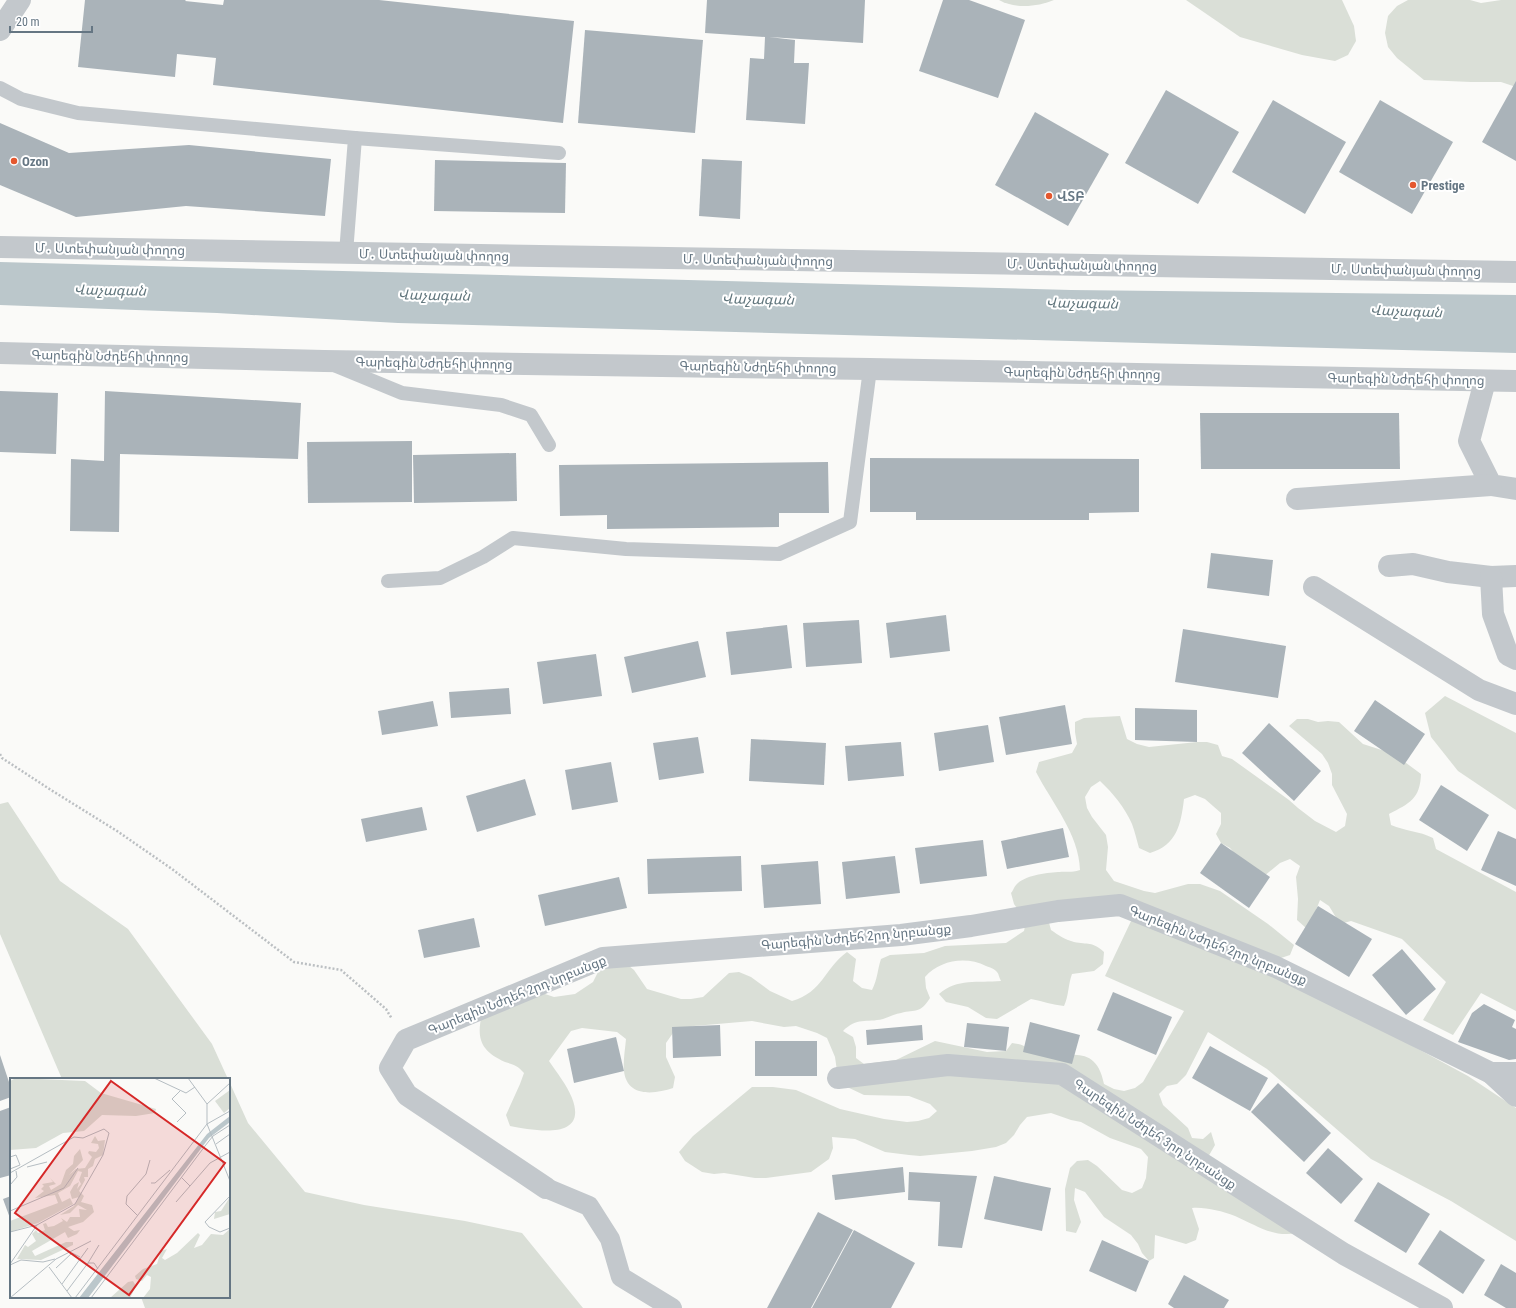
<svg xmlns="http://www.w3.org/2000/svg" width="1516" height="1308" font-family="'Roboto Condensed','Noto Sans Armenian',sans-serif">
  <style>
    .green { fill: #dadfd7 }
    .water { fill: #bbc7cb }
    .building { fill: #aab3b9 }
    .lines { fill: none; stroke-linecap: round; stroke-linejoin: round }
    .path { stroke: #bbbfc2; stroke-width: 2.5; stroke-dasharray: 2 2; stroke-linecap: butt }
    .service { stroke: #c3c8cc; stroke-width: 14 }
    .pedestrian { stroke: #c3c8cc; stroke-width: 20 }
    .minor { stroke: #c3c8cc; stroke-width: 22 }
    .tertiary { stroke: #c3c8cc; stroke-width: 22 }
    .poi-dot { fill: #e4572e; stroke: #fff; stroke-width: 1.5 }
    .labels { text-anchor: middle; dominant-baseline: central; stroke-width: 4; stroke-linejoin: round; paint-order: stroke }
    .poi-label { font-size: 13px; font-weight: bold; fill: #657683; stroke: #fff; text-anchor: start }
    .street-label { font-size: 13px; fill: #657683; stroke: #fff }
    .water-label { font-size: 14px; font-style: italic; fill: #60757c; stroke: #fff }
    .inset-road { fill: none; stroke: #b5bdc2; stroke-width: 1 }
    .view { fill: #d62828; fill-opacity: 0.15; stroke: #d62828; stroke-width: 2 }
    .inset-edge { fill: none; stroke: #657683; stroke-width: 2 }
  </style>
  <rect width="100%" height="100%" fill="#fafaf8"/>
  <g class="green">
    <path d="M999,0h55c-17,7 -39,9 -55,0z"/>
    <polygon points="1186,0 1342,0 1354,26 1356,41 1348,55 1335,61 1302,55 1240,37"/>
    <polygon points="1408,0 1470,0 1481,3 1501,0 1516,0 1516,87 1501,82 1471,82 1424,80 1397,58 1388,47 1385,33 1388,16 1397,6"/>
    <polygon points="1445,696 1516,733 1516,810 1458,771 1431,737 1425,713"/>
    <path d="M1120,716l7,23 10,5 12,3 48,-5h10l11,3 4,11 10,3 57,41 9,8 17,13 21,11 9,-6 2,-12 -15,-29v-11l-4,-11 -6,-9 -33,-28 8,-7h11l10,3 10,-1 11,1 24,22 31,10 27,20c-1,25 -11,29 -32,40l2,11c14,6 28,6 42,13l3,11 80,43v119l-35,-18 -28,42 -30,-15 23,-38 -44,-43 -51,-18 -11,3 -11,-18 -9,-6 -8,20 -6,8 -9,-8 1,-21 -2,-22 4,-11 -10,-7 -10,4 -17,14 -19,-12 -14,-17 -9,-5 -5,-9 5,-10v-11l-16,-14 -10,-4 -11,4c-3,25 -7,46 -34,54l-11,-5c-2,-7 -4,-16 -7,-24 -7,-16 -19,-31 -32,-43l-9,6 -6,10 2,11 5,9 14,18 2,12 -2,23 8,11 30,10 11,2 33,-9h12l20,7 48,33 26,21 -4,10 -12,4 -115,-45 -115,5 3,11c7,5 15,10 23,12 14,3 18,-1 30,10l-1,12 -9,7 -22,3c-4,11 -3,21 -8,32 -11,-1 -22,-5 -33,-7l-34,20 -11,-1 -18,-11 -22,-5 -7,-8c18,-16 39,-11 62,-13 -2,-3 -2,-7 -4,-9 -2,-3 -8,-5 -11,-6 -20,-10 -46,-6 -61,11l1,11 4,10c-10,16 -14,11 -29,15 -6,1 -12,4 -18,6 -17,4 -26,-2 -40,12l10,6 3,10v11l8,6 32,-4 39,-19 52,11 19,-1 6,-8c4,1 9,1 12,3 3,2 6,6 10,7 30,9 61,-14 70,31l10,5 10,2 11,-3 8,-6 41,-71 -79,-35 27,-57 155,59 181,98 48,32v133l-65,-40 -80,-42 -104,-90 -59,-37 -22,43 -9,9 -10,2 -8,8 4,11 25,23 4,10 11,1 8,-7 4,13 -11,19 93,69c-24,5 -41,-8 -62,-17 -14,-5 -29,-9 -43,-8l7,21 -3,11 -10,4 -31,-9 -1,23 -5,3 -7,-8 -4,-9 -7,-9 -27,-18 -19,-25 -10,-4 -1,12 7,22 -5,11 -10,-2 -1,-42 5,-21 7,-7 11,-1 9,6 25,24 10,3 10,-5 4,-10 2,-21 -7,-8 -31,-11 -29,-16 -10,-2 -20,-7 -24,4 -7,8 -6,10 -8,8 -10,4 -24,4 -52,5 -11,-1 -24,-3 -30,-13 -23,-2 1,11 -4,11 -18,13 -45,6h-11l-31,-5 -10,1 -12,-2 -17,-11 -6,-9 14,-16 59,-49h21l23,3 44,19 44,10 23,3 11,-1 11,-3 8,-7 -7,-7 -21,-8 -45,-1 -19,-9 -7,-8 -3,-21 -8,-19 -10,-5 -21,-7 -12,1 -32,-6 -58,5 -21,7 -7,10v14l9,20 -2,11c-18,6 -46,10 -49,-17 -1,-10 1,-21 2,-32l-9,-7 -35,-4 -11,3 -22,30c8,12 18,24 23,37 17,44 -39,32 -62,28l-4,-11 14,-31 4,-11c-7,-8 -10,-8 -19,-11 -24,-11 -29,-23 -23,-48l60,-21 12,4 21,-3 18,-12 10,-20h21l10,8 13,19 34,10h10l12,-2 26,-24 10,-1 12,5 19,14 22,10c31,-9 32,-32 55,-49l9,7 -3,22 9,7 10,2c6,-12 5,-19 9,-31l9,-4 34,-2 21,-7 61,-3 18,-12 2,-10 -12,-17 -3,-11c2,-2 3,-6 5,-8 9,-10 29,-12 42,-13 10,-1 12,1 22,-2 -1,-36 -28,-67 -44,-98l3,-10 33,-9 5,-9 -2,-12v-10l9,-4z"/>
    <polygon points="8,802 60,881 128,929 212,1044 228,1079 62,1079 0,934 0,804"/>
    <polygon points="229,1081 248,1123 305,1192 364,1205 465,1221 522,1233 583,1308 145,1308 141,1297 229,1297"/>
  </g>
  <polygon class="water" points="0,262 1071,290 1516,295 1516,353 398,323 217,313 0,305"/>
  <g class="building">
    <polygon points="85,0 186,0 185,1 223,5 224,0 379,0 574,21 563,123 213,85 216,58 177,54 175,77 78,67"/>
    <polygon points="707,0 865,0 863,43 769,37 795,40 794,63 809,63 805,124 746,120 750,58 764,59 765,37 705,33"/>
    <polygon points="943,0 969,0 1025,20 998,98 919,71"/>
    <polygon points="585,30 703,40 695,133 578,123"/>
    <polygon points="1516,81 1516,161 1482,142"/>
    <polygon points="1166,90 1239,132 1198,204 1125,163"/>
    <polygon points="1273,100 1346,142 1305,214 1232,172"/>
    <polygon points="1380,100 1453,142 1412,214 1339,172"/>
    <polygon points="1035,112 1109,154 1068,226 995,185"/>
    <polygon points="0,123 69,153 189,145 331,159 325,216 186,206 76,217 0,185"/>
    <polygon points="702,159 742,161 740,219 699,216"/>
    <polygon points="435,160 566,163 565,213 434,211"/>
    <polygon points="0,391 58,393 56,454 0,452"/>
    <polygon points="105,391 301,403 298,459 120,454 119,532 70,531 71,459 104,461"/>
    <polygon points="1200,413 1399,413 1400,469 1201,469"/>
    <polygon points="412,441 412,502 308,503 307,442"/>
    <polygon points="516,453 517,501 414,503 413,455"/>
    <polygon points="870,458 1139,459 1139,512 1089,513 1089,520 916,520 916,512 870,512"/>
    <polygon points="828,462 829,513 779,513 779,527 607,529 607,515 560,516 559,465"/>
    <polygon points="1211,553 1273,560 1269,596 1207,588"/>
    <polygon points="946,615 950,651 890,658 886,623"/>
    <polygon points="859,620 862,663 806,667 803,623"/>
    <polygon points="787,625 792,668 731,675 726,632"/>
    <polygon points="1183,629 1286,646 1278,698 1175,682"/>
    <polygon points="698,641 706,677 632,693 624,657"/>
    <polygon points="596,654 602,696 543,704 537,662"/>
    <polygon points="509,688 511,714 451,718 449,692"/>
    <polygon points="1375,700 1425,734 1404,765 1354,731"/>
    <polygon points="433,701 438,726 382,735 378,711"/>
    <polygon points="1065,705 1072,744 1006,755 999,717"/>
    <polygon points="1135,708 1197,710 1197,742 1135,740"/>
    <polygon points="1269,723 1321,771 1294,801 1242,753"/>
    <polygon points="988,725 994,762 939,771 934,733"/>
    <polygon points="698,737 704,773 659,780 653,743"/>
    <polygon points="751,739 826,743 824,785 749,781"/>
    <polygon points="901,742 904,776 848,781 845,746"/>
    <polygon points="611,762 618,802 572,810 565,770"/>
    <polygon points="525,779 536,815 477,832 466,796"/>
    <polygon points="1441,785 1489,815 1467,851 1419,820"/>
    <polygon points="422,807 427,830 366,842 361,819"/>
    <polygon points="1063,828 1069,857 1007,869 1001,841"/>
    <polygon points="1498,831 1516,839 1516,886 1481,870"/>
    <polygon points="983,840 987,876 920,884 915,848"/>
    <polygon points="1221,843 1270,877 1249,908 1200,873"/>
    <polygon points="741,856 742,891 648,894 647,859"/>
    <polygon points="895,856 900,893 846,899 842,862"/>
    <polygon points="818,861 821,904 764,908 761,865"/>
    <polygon points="619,877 627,908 545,926 538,895"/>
    <polygon points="1318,906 1372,939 1349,977 1295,944"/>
    <polygon points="474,918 480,947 424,958 418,930"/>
    <polygon points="1402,949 1436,989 1406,1015 1372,975"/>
    <polygon points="1113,992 1172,1017 1156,1055 1097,1030"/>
    <polygon points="1484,1004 1515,1020 1512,1027 1516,1029 1516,1059 1509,1060 1458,1042 1472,1013"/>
    <polygon points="1030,1022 1080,1035 1072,1064 1023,1052"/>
    <polygon points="967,1023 1009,1027 1006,1051 964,1047"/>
    <polygon points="720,1025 721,1056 673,1058 672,1027"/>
    <polygon points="922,1025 923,1040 867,1045 866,1030"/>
    <polygon points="616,1037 624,1071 574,1083 567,1049"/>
    <rect x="755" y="1041" width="62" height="35"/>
    <polygon points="1210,1046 1268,1078 1250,1111 1192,1078"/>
    <polygon points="0,1055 11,1088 11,1097 0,1101"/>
    <polygon points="1278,1083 1331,1133 1304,1162 1251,1112"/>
    <polygon points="11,1107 11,1175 0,1178 0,1111"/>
    <polygon points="1328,1148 1363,1179 1341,1204 1306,1173"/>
    <polygon points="903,1167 905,1192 835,1200 832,1175"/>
    <polygon points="909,1172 977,1176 962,1248 938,1246 940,1202 908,1200"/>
    <polygon points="994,1176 1051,1188 1042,1231 984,1219"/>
    <polygon points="1378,1182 1430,1214 1406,1253 1354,1221"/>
    <polygon points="11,1196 11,1221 3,1199"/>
    <polygon points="818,1212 853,1230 811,1308 767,1308"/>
    <polygon points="854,1230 915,1263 891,1308 812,1308"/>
    <polygon points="1440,1230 1485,1260 1463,1294 1418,1264"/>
    <polygon points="1102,1240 1149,1261 1136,1292 1089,1271"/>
    <polygon points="1501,1264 1516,1273 1516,1308 1506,1308 1484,1295"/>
    <polygon points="1184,1275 1229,1300 1224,1308 1174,1308 1168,1304"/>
  </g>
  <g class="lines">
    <polyline class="path" points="0,754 2,758 51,790 117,831 172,869 294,962 341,970 386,1009 392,1019"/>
    <g class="service">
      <polyline points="0,88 21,99 78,113 355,138 346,253"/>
      <polyline points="355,138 559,153"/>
      <polyline points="334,365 402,393 501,405 531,415 549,445"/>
      <polyline points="388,581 440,578 483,557 513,538 626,549 779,554 850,522 870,369"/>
    </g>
    <polyline class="pedestrian" points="546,1188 589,1206 610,1239 621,1277 672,1308"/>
    <g class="minor">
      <polyline points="1485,381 1469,441 1491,485 1516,489"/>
      <polyline points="1297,499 1491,485"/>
      <polyline points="1389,566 1413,564 1448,572 1491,577 1516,576"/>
      <polyline points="1491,577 1493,614 1508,655 1516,659"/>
      <polyline points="1314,587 1479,690 1516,704"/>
      <polyline points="1491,1073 1516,1096"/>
      <polyline points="838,1078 948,1065 1062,1074 1344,1254 1442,1308"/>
      <polyline points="546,1188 407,1095 390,1068 406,1040 603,958 901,935 971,926 1058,911 1120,905 1276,967 1491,1073 1516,1073"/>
    </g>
    <g class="tertiary">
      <polyline points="0,30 20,0"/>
      <polyline points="0,247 1516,272"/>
      <polyline points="0,353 324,361 870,369 1516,381"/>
    </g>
  </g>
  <g class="poi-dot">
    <circle cx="14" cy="161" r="4"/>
    <circle cx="1413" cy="185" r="4"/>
    <circle cx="1049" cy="196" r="4"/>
  </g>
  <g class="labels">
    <g class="poi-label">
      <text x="22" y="161">Ozon</text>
      <text x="1421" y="185">Prestige</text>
      <text x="1057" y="196">ՎՏԲ</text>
    </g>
    <g class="street-label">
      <text transform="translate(110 249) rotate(1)">Մ․ Ստեփանյան փողոց</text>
      <text transform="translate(434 255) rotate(1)">Մ․ Ստեփանյան փողոց</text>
      <text transform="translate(758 260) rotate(1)">Մ․ Ստեփանյան փողոց</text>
      <text transform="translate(1082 265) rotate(1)">Մ․ Ստեփանյան փողոց</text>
      <text transform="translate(1406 270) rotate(1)">Մ․ Ստեփանյան փողոց</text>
      <text transform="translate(110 356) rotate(1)">Գարեգին Նժդեհի փողոց</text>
      <text transform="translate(434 363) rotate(1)">Գարեգին Նժդեհի փողոց</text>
      <text transform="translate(758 367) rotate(1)">Գարեգին Նժդեհի փողոց</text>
      <text transform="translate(1082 373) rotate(1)">Գարեգին Նժդեհի փողոց</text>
      <text transform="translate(1406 379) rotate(1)">Գարեգին Նժդեհի փողոց</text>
      <text transform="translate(856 937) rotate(-5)">Գարեգին Նժդեհ 2րդ նրբանցք</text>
      <text transform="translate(1218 945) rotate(22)">Գարեգին Նժդեհ 2րդ նրբանցք</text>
      <text transform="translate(517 995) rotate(-22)">Գարեգին Նժդեհ 2րդ նրբանցք</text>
      <text transform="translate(1155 1134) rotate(33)">Գարեգին Նժդեհ 3րդ նրբանցք</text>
    </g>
    <g class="water-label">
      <text transform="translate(110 290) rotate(1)">Վաչագան</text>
      <text transform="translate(434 295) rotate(1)">Վաչագան</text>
      <text transform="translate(758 299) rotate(1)">Վաչագան</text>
      <text transform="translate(1082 303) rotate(1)">Վաչագան</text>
      <text transform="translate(1406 311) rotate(2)">Վաչագան</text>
    </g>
  </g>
  <g transform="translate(10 1078)">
    <rect width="220" height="220" fill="#fafaf8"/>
    <path d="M6,0l69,3 16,12 55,16 -1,4 -19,3 -34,-1 -18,16 -21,2 -27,15 -26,2v-69zM220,12v18l-6,5 -9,-12zM85,58l3,5 7,-1 -2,15 -8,4 -2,7 -5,3v8h-4l1,3 -6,11 5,5 -3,6 11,3 2,7 -11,10 -15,5 6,4 6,-1 -3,4 -9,4 -3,-6 -33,19 3,5 31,-14h7v3l-32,15 -24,-1 8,-14 3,2 8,-6 -4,-7 4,-4 2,3 7,-3 -2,-6 3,-1 2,4 6,-1 9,-5 -2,-3 6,4 3,-5h10l-1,-8 8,1 -9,-5 -8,8 -10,2 14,-9 5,-9 -7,2 -2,-7 4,-7 5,-3 -2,7 4,-5 -2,-4 3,-8 -4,-1 -8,15 -12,7 4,9 8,-4 3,6 -35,19 -28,9v-11l48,-18 -3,-8 -20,3 9,-7 -3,-2 3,-3 -2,-2 11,-2 -3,-4 6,6 -7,2 2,4 10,-6 5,-14 7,-6 1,-8 6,-7 3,11 -14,15 7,-6 9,-1 7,-11 -4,-4 1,-2 7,1 3,-4 -1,-4 -7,-1zM220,119v17l-16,5 1,-7 6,-1zM220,151v69h-87l7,-9 1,-12 -4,-2 -5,6 -6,-2 -1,-3 8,-7 14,-5 4,-13 6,-2 -5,9 3,2 12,-7 21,-20 2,2 -6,13 8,-3 9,-11 12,1zM123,203l3,5 -6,12h-20l18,-16z" fill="#dadfd7"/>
    <path d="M220,38v6l-21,16 -121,160h-9l128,-164z" fill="#bbc7cb"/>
    <path class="inset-road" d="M144,0l32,15 9,-6M178,0l19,26v20l23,57M197,26l23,-21M167,44l9,-9 -14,-14 8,-8M206,66l14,-10M0,79l6,-2 4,10 -10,4M17,89l20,-5M0,95l64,-36 9,1 21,-9 5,4 -6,22 -28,49 -38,21 -27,39M171,99l9,9 20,-23 20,-11M141,105h4l15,-13M0,107l7,-8 -1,-6M220,118l-25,26 4,5 11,5 10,-4M166,124l14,-16M0,133l54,-23 14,-20M128,138l-12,-12 1,-8 19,-22 4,-14M0,154l27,-7M78,185l11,-18M0,187l11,-5 22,2 12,-3M39,189l23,31M46,190l16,-15 8,4M52,206l26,-36M57,213l21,-28h6l4,6M0,220l46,-39 35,-18M65,220l132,-174 23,-13M81,220l114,-152 8,-10 17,-11"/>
    <path class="view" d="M101,3l114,82 -96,132 -114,-82z"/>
    <rect width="220" height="220" class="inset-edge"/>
  </g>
  <path d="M10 26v6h82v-6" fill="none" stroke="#657683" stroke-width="2"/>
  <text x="16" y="26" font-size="12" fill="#657683" stroke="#ffffff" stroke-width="3" paint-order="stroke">20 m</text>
</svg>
